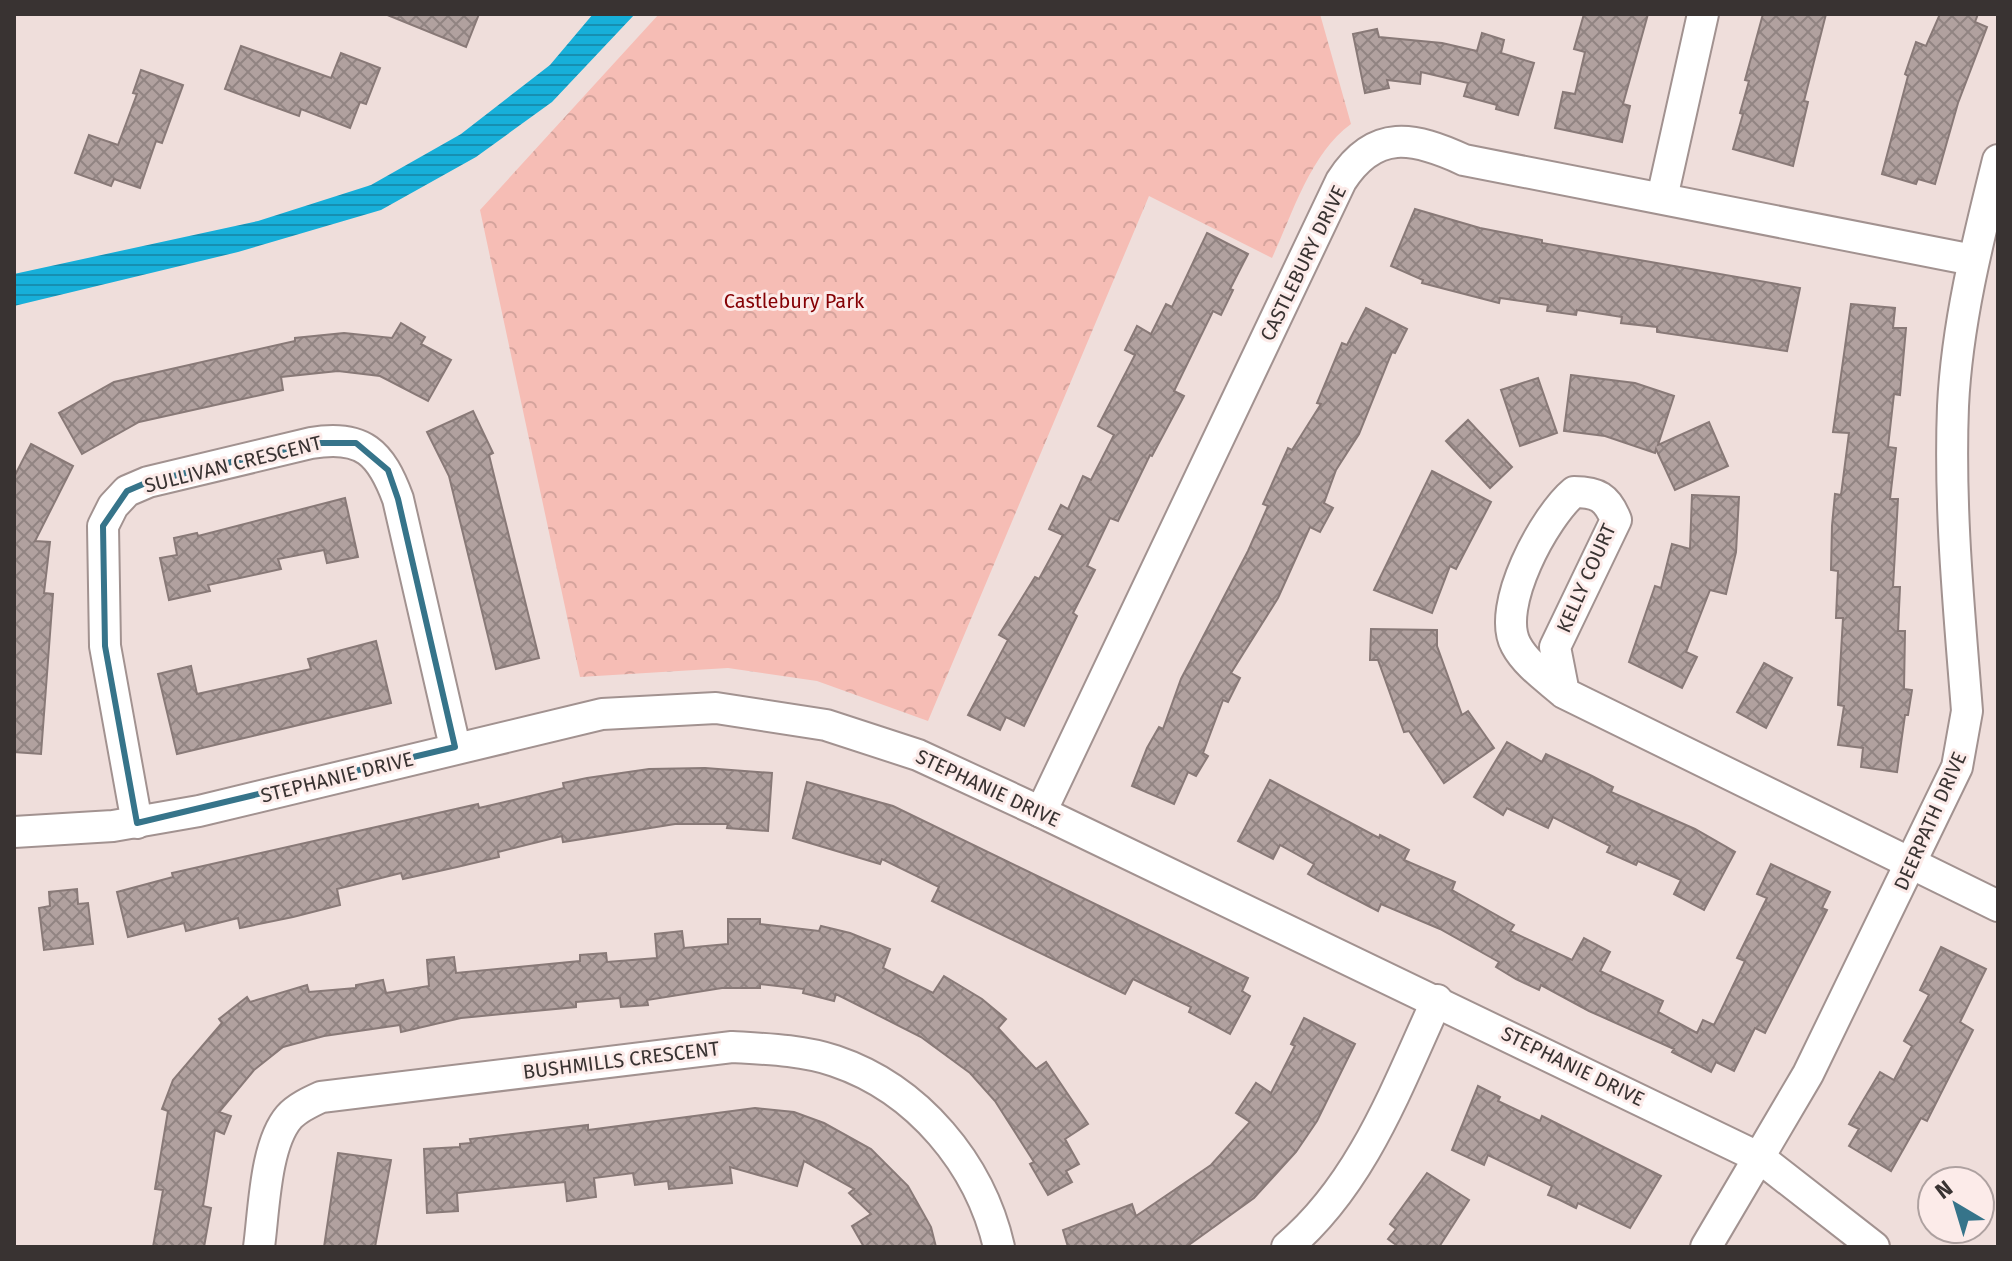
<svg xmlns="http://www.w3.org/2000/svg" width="2012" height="1261" font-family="'Fira Sans',sans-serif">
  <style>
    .park { fill: url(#park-crowns) }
    .water { fill: url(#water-rules) }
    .building { fill: url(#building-cross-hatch); stroke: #887977; stroke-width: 2 }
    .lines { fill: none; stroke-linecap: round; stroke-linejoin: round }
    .minor-casing { stroke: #a29290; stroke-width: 34 }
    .minor { stroke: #fff; stroke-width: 30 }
    .marked { fill: none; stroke: #36748a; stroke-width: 6; stroke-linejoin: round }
    .labels { text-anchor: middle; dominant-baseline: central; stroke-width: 6; stroke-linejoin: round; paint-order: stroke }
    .street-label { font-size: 20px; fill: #393332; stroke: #fcebe9 }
    .park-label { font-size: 20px; fill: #850104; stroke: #fcebe9 }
  </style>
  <defs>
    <pattern id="park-crowns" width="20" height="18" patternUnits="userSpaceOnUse" patternTransform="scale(2)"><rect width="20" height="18" fill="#f6bdb5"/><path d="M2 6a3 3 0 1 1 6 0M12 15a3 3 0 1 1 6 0" fill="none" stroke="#d4a39c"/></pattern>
    <pattern id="water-rules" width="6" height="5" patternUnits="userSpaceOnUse" patternTransform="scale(2)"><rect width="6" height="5" fill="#17afd9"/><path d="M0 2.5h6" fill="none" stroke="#168fb1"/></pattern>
    <pattern id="building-cross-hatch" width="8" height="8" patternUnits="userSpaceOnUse" patternTransform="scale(2)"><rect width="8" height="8" fill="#b1a19f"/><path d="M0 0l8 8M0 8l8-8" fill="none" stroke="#918482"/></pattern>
  </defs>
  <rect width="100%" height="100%" fill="#efdedb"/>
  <path class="park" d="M659,14h661l31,110c-41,30 -58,89 -79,134l-123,-62 -221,525 -111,-40 -89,-13 -148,9 -100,-467z"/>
  <polygon class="water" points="593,14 635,14 552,102 476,157 381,210 238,252 14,306 14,274 258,221 371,185 461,134 550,65"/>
  <g class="building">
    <polygon points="385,14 479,14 466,47"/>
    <polygon points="1584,14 1648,14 1623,104 1630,106 1622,142 1555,128 1563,92 1575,94 1585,52 1574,49"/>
    <polygon points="1763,14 1826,14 1804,101 1808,102 1793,166 1733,149 1743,114 1740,113 1749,81 1745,80"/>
    <polygon points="1940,14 1978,14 1975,22 1987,27 1958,103 1935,184 1918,179 1916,184 1882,174 1908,76 1905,74 1916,42 1926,46"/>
    <polygon points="1377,29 1379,37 1442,43 1477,51 1482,33 1504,40 1501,53 1534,63 1518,115 1496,109 1497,105 1464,96 1468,83 1421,72 1420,84 1387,80 1389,88 1365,93 1353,34"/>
    <polygon points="241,46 331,78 341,53 380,68 366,104 360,102 350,128 301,109 299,116 225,89"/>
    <polygon points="141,70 183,85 162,143 156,141 140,188 114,179 111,186 75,173 89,135 118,145 137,94 133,93"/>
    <polygon points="1415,209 1480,228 1542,240 1542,243 1800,288 1787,351 1657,332 1657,327 1621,323 1622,317 1577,310 1576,315 1547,311 1548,305 1500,298 1499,303 1422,283 1423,280 1391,266"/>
    <polygon points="1207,233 1248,254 1230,289 1233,290 1221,315 1213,311 1174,391 1184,396 1152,456 1150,455 1118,521 1110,518 1087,566 1095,570 1073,613 1077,616 1024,726 1006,717 1000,730 968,715 1008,640 999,635 1035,577 1039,579 1063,535 1049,529 1061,505 1068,509 1083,476 1091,480 1114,435 1098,426 1135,355 1125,350 1137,326 1151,334 1166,304 1172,307"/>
    <polygon points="1851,304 1895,308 1893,328 1906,328 1900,395 1894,394 1888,447 1896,448 1890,499 1898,499 1893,587 1900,587 1898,631 1905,631 1904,689 1912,690 1908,715 1905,715 1897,772 1861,767 1863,748 1838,745 1844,706 1838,705 1843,618 1836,618 1838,571 1831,570 1832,526 1835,494 1841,495 1849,433 1833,432"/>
    <polygon points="1366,308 1407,329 1395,353 1392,352 1359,434 1336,470 1324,503 1333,508 1320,532 1310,527 1278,598 1231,673 1240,678 1228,702 1223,700 1203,753 1208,756 1196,776 1188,772 1174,804 1132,786 1147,748 1159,727 1163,729 1181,679 1248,551 1268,506 1263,504 1288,448 1292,450 1321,404 1317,403 1342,343 1347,345"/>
    <polygon points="401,323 425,337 421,344 451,360 428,401 380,376 338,371 281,377 283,390 139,422 82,454 59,413 114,382 295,341 295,338 344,333 392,338"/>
    <polygon points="1571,375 1635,383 1674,396 1658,445 1709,422 1728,466 1675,490 1656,449 1655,453 1605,436 1564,431"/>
    <polygon points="1538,378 1557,433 1520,446 1501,390"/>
    <polygon points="473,411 493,453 489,455 539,658 496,669 449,476 427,432"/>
    <polygon points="1468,420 1512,467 1490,488 1446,441"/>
    <polygon points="31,444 73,466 35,541 50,542 44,593 53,594 41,754 14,752 14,477"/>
    <polygon points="1432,471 1491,502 1456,569 1450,566 1432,613 1374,590"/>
    <polygon points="1692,495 1739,497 1736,552 1726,594 1710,590 1686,652 1697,657 1682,688 1629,662 1655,586 1661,588 1672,544 1690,549"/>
    <polygon points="345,498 358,557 327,563 324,550 278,559 281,569 208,585 210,591 169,600 160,558 177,555 174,538 197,533 198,536"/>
    <polygon points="1371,629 1437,630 1437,646 1462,715 1468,711 1494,748 1444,783 1409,731 1404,732 1378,660 1370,660"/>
    <polygon points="376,641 391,703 177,754 158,674 191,666 197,694 311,669 308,659"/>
    <polygon points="1764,663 1792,678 1766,728 1737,712"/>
    <polygon points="1507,742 1542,762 1546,754 1592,776 1613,787 1611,792 1695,829 1735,852 1704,910 1674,894 1681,880 1638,861 1636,865 1607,852 1610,846 1553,817 1548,828 1507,808 1503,815 1474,797"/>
    <polygon points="705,768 772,773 768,831 727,828 728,824 675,824 563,842 562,836 498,852 499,857 457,867 403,879 401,873 337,889 340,905 293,917 240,928 238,918 186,931 184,923 128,937 117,892 173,877 172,873 478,804 479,808 564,788 563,783 587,778 649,769"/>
    <polygon points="1270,780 1379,838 1380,835 1409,850 1404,860 1455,882 1452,890 1514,925 1510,931 1572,960 1584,938 1610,952 1600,971 1663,1001 1658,1012 1697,1033 1703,1020 1714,1025 1745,961 1737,958 1767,898 1757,894 1771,864 1830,892 1822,908 1827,910 1765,1033 1755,1028 1734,1071 1716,1062 1711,1072 1672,1052 1674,1049 1589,1011 1541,985 1539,990 1516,979 1496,967 1499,962 1440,929 1381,904 1378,911 1318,880 1308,874 1314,864 1280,845 1273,859 1238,841"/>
    <polygon points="807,782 893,806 1248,978 1242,991 1250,996 1230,1034 1189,1012 1191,1007 1133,979 1125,994 932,901 939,887 882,859 880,864 793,838"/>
    <polygon points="77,889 78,904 88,903 93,944 44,950 39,908 50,906 49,892"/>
    <polygon points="728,919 760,919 760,924 819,931 821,926 850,933 890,949 883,968 933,993 944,976 982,999 1006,1019 998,1028 1036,1069 1046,1062 1088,1124 1065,1139 1079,1164 1066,1171 1072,1182 1048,1195 1030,1164 1034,1162 995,1101 970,1073 921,1037 836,994 834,1001 803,993 804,989 760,984 760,988 722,988 647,1000 648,1005 621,1007 620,998 576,1002 576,1007 461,1018 401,1032 400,1025 324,1036 283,1047 254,1070 219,1112 231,1116 224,1134 215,1130 203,1206 211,1208 204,1247 153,1247 163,1190 155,1189 168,1111 162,1109 173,1080 222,1023 219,1019 247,997 250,1002 307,985 309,992 356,988 356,985 383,980 386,993 429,986 427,960 454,957 456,973 580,961 580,955 606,953 607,962 657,958 655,934 682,931 684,948 728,944"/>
    <polygon points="1941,947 1986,969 1960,1022 1973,1030 1927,1121 1921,1118 1891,1171 1849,1146 1859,1129 1849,1124 1880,1072 1894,1080 1912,1046 1904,1041 1929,995 1920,990"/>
    <polygon points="1304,1018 1355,1044 1317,1121 1296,1152 1254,1198 1186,1247 1068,1247 1063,1230 1132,1204 1136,1216 1211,1165 1250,1122 1236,1113 1256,1083 1271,1093 1295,1046 1291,1044"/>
    <polygon points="1478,1086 1500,1097 1498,1101 1540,1121 1542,1116 1661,1176 1630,1228 1578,1203 1576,1208 1558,1199 1548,1195 1552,1186 1488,1155 1484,1165 1452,1150"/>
    <polygon points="755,1108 794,1112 824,1123 871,1149 908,1186 931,1227 936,1247 864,1247 852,1226 871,1214 849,1193 854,1189 804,1161 797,1186 730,1167 732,1183 669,1189 668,1181 635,1185 633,1173 594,1178 596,1197 567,1201 565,1182 457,1193 458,1211 427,1213 424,1149 460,1147 460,1144 471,1143 470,1139 588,1125 588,1130"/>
    <polygon points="338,1153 391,1160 375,1247 324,1247"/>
    <polygon points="1427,1173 1469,1200 1439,1247 1399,1247 1388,1239 1396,1229 1390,1224"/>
  </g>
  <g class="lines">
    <defs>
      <g id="minor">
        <polyline points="1662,198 1703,14"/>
        <path d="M1564,693c-16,-14 -38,-29 -48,-48 -21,-38 29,-129 58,-153 23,0 33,5 42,28l-61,127 9,46 434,213"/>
        <path d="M1041,812l300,-631c34,-53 73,-44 123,-21l509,100"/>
        <path d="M137,823l-32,-177 -2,-120 10,-20 14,-15 21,-9 163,-39c52,-9 70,10 87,56l57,248"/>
        <polyline points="14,832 113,826 199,811 602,714 716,708 826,725 918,755 1041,812 1760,1158 1874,1247"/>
        <path d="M259,1247c5,-36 6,-102 30,-130 8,-9 21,-15 32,-20l411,-50c34,2 70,3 103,14 83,28 145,103 164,186"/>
        <path d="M1287,1247c75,-63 110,-160 150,-247"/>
        <path d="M1706,1247l102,-173 149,-307 10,-56c-8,-103 -18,-202 -14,-305 4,-83 25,-166 45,-246"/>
      </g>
    </defs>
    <use href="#minor" class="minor-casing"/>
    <use href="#minor" class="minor"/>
  </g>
  <path class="marked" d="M311,443h45l32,27 10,29 57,248 -318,76 -32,-177 -2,-120 24,-35 21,-9z"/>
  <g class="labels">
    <g class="street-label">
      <text transform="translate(1303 263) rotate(-64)">CASTLEBURY DRIVE</text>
      <text transform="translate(233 464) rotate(-14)">SULLIVAN CRESCENT</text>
      <text transform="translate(1586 578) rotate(-66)">KELLY COURT</text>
      <text transform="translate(337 777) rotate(-14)">STEPHANIE DRIVE</text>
      <text transform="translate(988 788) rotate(25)">STEPHANIE DRIVE</text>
      <text transform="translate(1930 821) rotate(-66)">DEERPATH DRIVE</text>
      <text transform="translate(621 1060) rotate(-7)">BUSHMILLS CRESCENT</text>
      <text transform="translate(1573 1066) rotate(26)">STEPHANIE DRIVE</text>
    </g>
    <g class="park-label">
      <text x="794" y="301">Castlebury Park</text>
    </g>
  </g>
  <rect width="2012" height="1261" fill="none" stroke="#393332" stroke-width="32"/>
  <g transform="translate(1956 1205) rotate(322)"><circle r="38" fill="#fcebe9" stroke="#aea1a0" stroke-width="2"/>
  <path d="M0-6L14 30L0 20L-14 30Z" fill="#36748a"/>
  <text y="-12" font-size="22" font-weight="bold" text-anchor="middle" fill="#393332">N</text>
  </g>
</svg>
